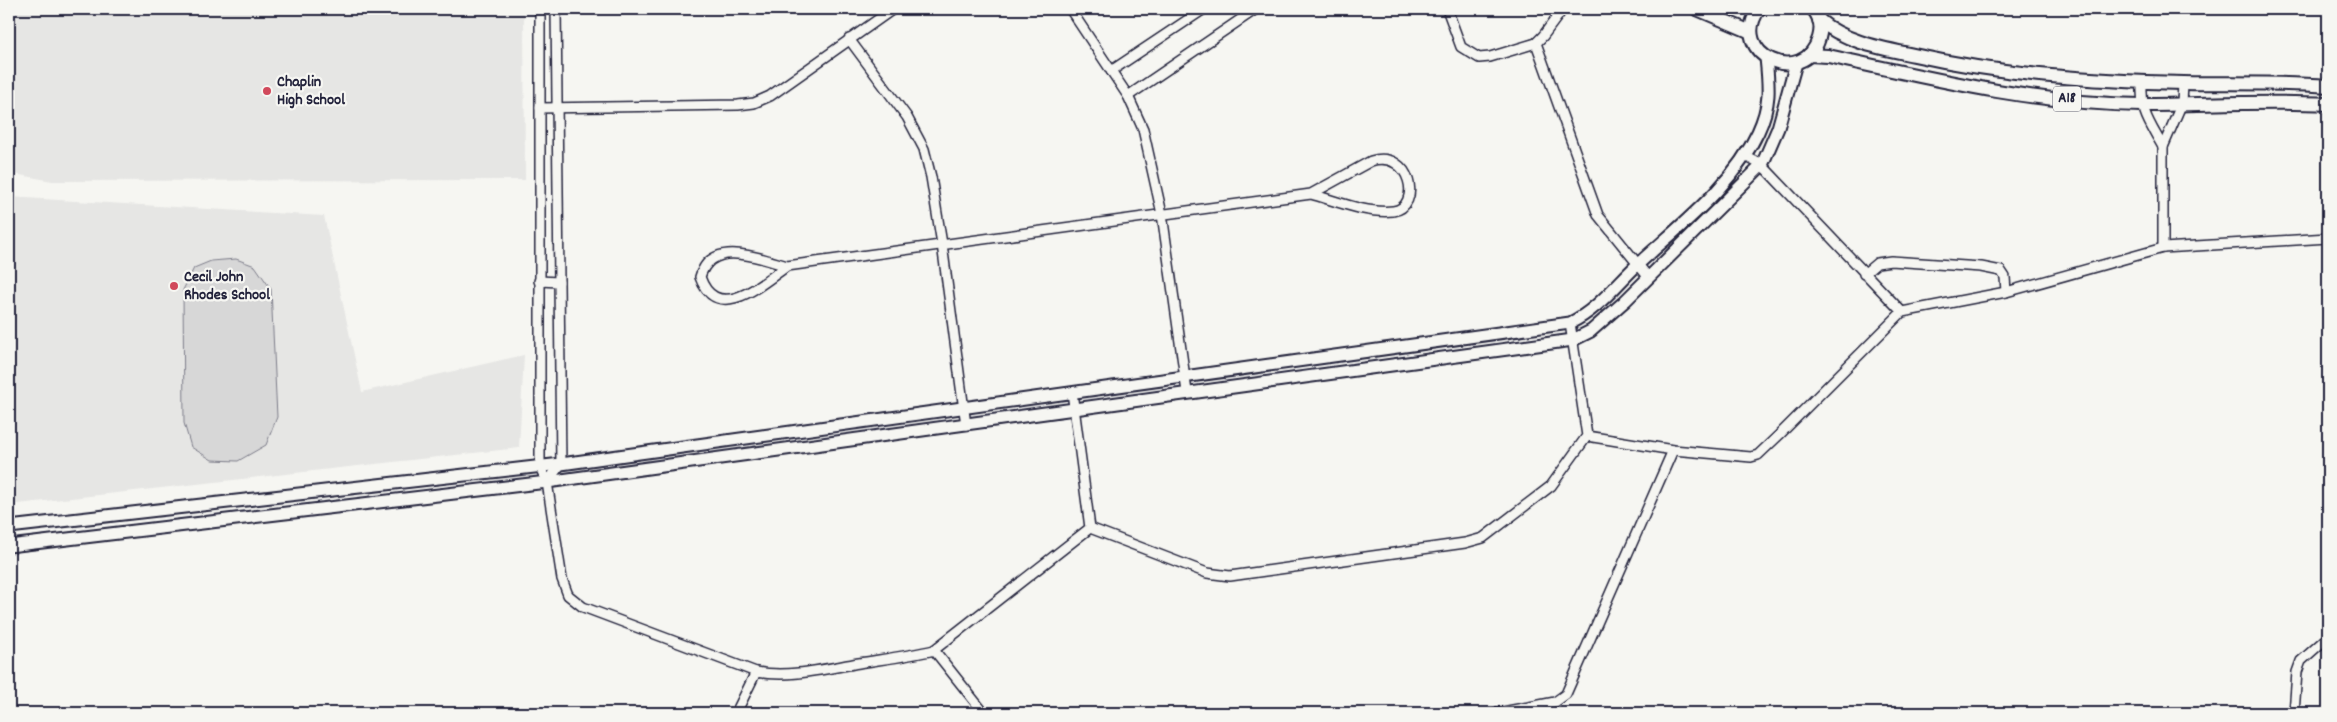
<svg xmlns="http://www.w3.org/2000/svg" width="2337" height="722" font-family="Dekko,sans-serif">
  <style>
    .built { fill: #e6e6e4 }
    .green { fill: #d7d7d7; stroke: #7c7c89 }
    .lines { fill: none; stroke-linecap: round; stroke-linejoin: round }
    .minor-casing { stroke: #22223b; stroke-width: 12 }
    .major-casing { stroke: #22223b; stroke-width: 15 }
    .highway-casing { stroke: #22223b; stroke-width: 16 }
    .minor { stroke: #f6f6f2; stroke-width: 9 }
    .major { stroke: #f6f6f2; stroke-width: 11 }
    .highway { stroke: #f6f6f2; stroke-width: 12 }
    .poi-dot { fill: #d1495b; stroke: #f6f6f2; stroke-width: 2 }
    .labels { text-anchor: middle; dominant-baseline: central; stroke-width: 4.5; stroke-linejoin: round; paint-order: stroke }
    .shield { fill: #f6f6f2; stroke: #626272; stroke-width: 1 }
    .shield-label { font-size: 15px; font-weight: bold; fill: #22223b }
    .poi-label { font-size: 16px; font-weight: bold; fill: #22223b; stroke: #f6f6f2; text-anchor: start }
  </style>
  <rect width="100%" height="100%" fill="#f6f6f2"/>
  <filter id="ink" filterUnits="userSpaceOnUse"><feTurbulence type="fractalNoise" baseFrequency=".02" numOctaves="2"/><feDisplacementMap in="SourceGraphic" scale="10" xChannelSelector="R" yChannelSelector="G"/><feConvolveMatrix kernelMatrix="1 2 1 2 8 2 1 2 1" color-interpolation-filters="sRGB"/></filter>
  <g filter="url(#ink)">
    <g class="built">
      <polygon points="9,9 524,9 525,180 52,181 9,173"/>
      <polygon points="9,197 324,216 362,392 524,355 519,448 9,505"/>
    </g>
    <polygon class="green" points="236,259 255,266 271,289 277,417 266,445 238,461 212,460 191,447 184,423 183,290 194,268 211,261"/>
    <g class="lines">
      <defs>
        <g id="minor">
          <path d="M540,9v458l7,15 15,97 6,16 15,12 173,65c35,6 68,-3 103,-9 25,-4 50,-7 75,-13l156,-122 -18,-136"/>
          <polyline points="1070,9 1128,96 1143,129 1162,214 1187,392"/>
          <polyline points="1447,9 1461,47 1479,58 1490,57 1536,43 1543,36 1563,9"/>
          <polyline points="849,39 907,117 924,149 931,177 942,244 966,425"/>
          <polyline points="1536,43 1598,215 1649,278"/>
          <polyline points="1111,71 1204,9"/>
          <path d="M2142,82c-1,32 6,38 21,65"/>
          <polyline points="1128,96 1256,9"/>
          <polyline points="540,108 738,105 754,103 770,96 893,9"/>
          <polyline points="1745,156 1762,165 1902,312"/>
          <polyline points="2163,248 2163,147 2182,103 2183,83"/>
          <path d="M787,266c-24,17 -70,59 -87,11 11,-39 60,-19 87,-11l524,-72 60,-33c41,-12 51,47 22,50 -26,3 -57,-10 -82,-17"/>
          <polyline points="1864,274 1877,263 1891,261 1981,267 2001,271 2005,277 2006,292"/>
          <polyline points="539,281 559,282"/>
          <polyline points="1587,436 1673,450 1751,457 1758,455 1779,435 1902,312 2006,292 2163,248 2328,238"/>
          <polyline points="547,482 561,464 556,9"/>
          <polyline points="1090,528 1207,573 1230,576 1465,543 1483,538 1551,486 1587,436 1570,323"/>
          <polyline points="934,650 984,713"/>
          <polyline points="736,713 756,672"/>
          <polyline points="1497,713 1555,702 1566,694 1673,450"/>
          <polyline points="2294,713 2297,672 2301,661 2328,637"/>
        </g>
        <g id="major">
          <path d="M9,527l552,-63 1009,-141c26,-12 46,-38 66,-57 43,-40 97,-80 122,-134 13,-28 11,-45 8,-74"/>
          <polyline points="9,546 547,482 1573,340 1591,331 1625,301 1762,165 1778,128 1796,63"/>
        </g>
        <g id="highway">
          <polyline points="1697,9 1751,32"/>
          <path d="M1759,9c-32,46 45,80 60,29 3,-10 1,-21 -6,-29"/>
          <path d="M1819,20c26,22 62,28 95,35 89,20 179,26 270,28 48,1 97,-1 144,3"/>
          <path d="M1809,55l19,1c104,23 207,48 314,49 62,0 124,-5 186,-1"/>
        </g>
      </defs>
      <use href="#minor" class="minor-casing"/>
      <use href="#major" class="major-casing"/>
      <use href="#highway" class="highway-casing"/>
      <use href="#minor" class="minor"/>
      <use href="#major" class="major"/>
      <use href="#highway" class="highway"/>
    </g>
  </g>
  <g class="poi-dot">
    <circle cx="267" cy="91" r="5"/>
    <circle cx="174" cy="286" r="5"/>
  </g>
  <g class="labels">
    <rect class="shield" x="2053" y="86.5" width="28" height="25" rx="4"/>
    <g class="shield-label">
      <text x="2067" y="99">A18</text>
    </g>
    <g class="poi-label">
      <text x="277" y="82">Chaplin<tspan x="277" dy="18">High School</tspan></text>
      <text x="184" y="277">Cecil John<tspan x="184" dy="18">Rhodes School</tspan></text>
    </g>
  </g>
  <rect width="2337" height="722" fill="none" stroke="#f6f6f2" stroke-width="30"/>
  <rect x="15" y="15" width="2307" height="692" fill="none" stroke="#22223b" stroke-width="2" filter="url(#ink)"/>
</svg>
